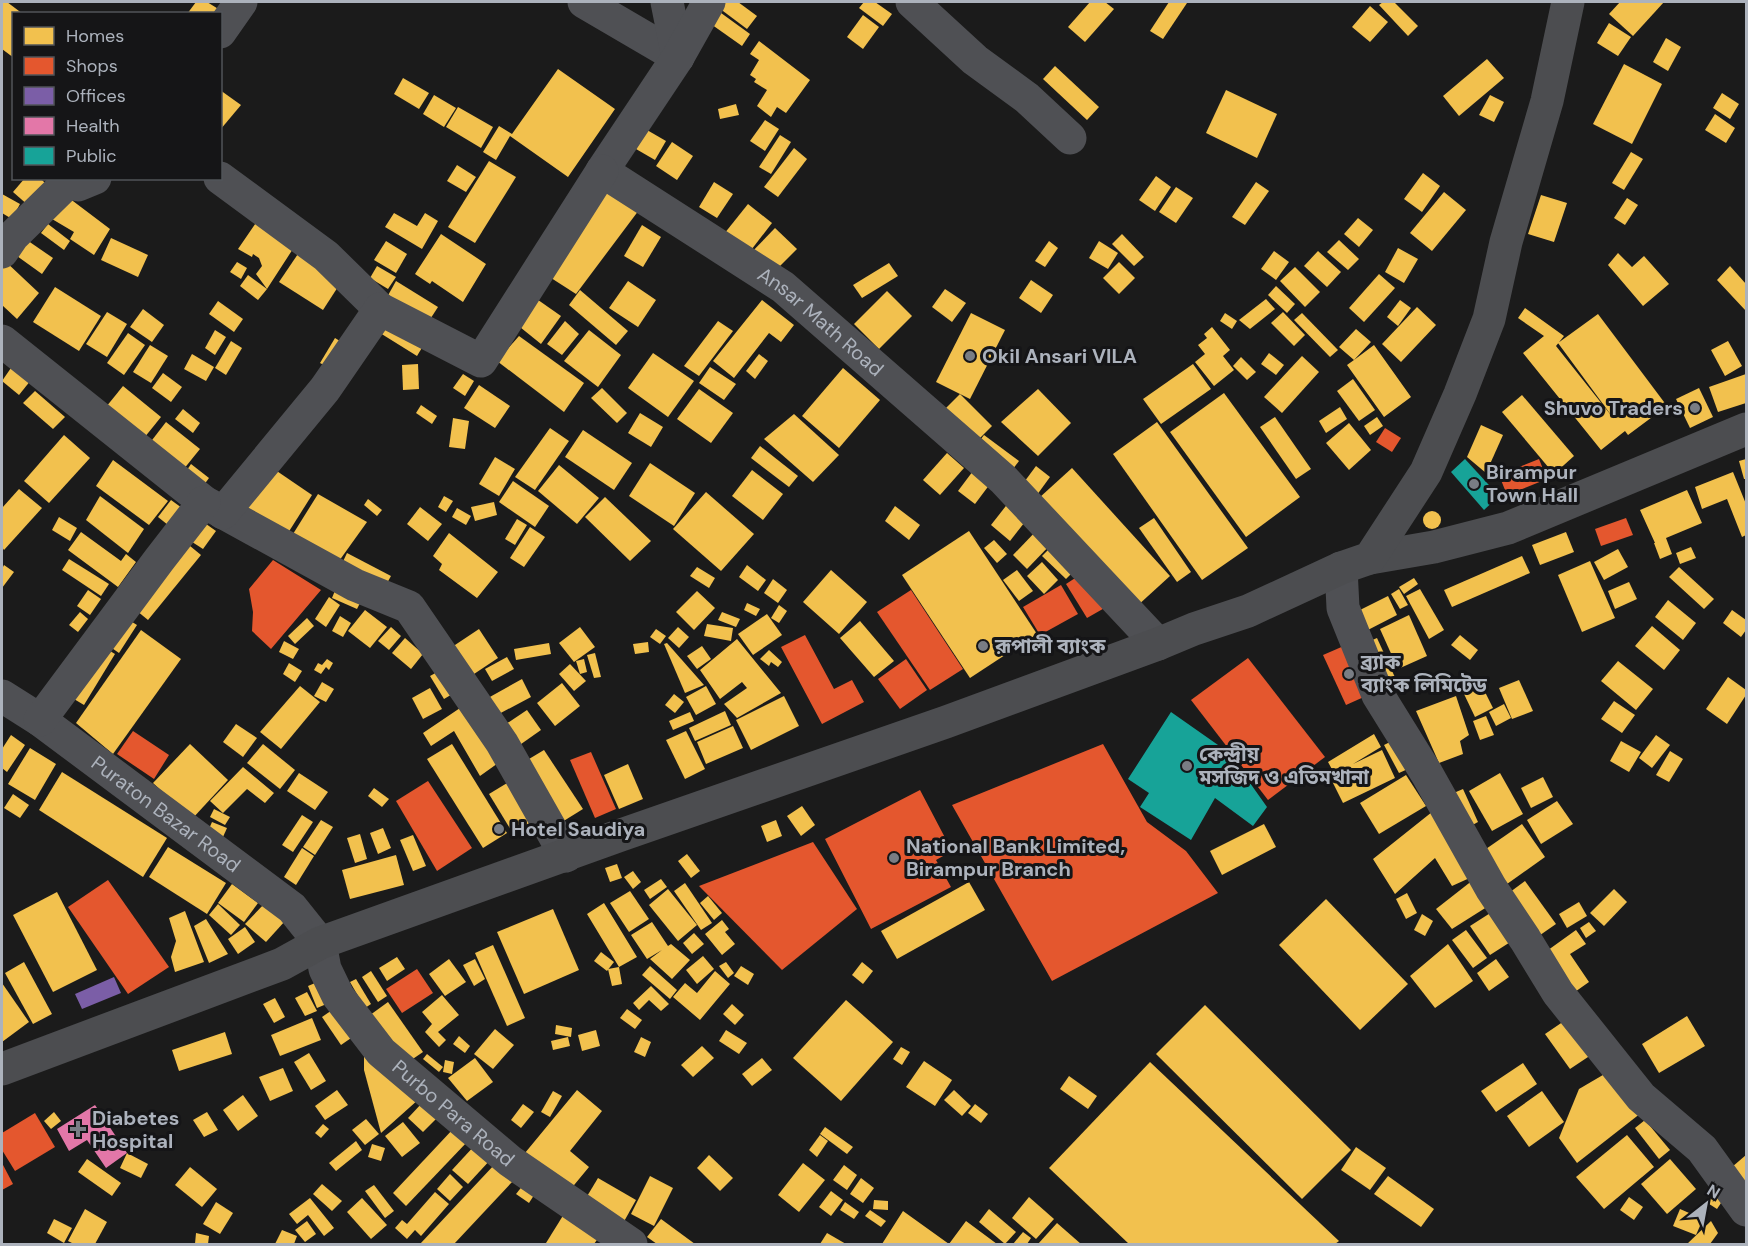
<svg xmlns="http://www.w3.org/2000/svg" width="1748" height="1246" font-family="'DM Sans','Noto Sans Bengali',sans-serif">
  <style>
    .homes { fill: #f2c14e }
    .shops { fill: #e4572e }
    .offices { fill: #7b5ea7 }
    .health { fill: #e377a8 }
    .public { fill: #17a398 }
    .lines { fill: none; stroke-linecap: round; stroke-linejoin: round }
    .minor { stroke: #4f5054; stroke-width: 33 }
    .major { stroke: #4c4d50; stroke-width: 33 }
    .poi-dot { fill: #797d84; stroke: #151517; stroke-width: 2 }
    .labels { text-anchor: middle; dominant-baseline: central; stroke-width: 6; stroke-linejoin: round; paint-order: stroke }
    .street-label { font-size: 20px; fill: #acb2bc; stroke: #151517 }
    .poi-label { font-size: 20px; font-weight: bold; fill: #acb2bc; stroke: #151517; text-anchor: start }
  </style>
  <rect width="100%" height="100%" fill="#1b1b1b"/>
  <g class="homes">
    <polygon points="2,2 7,2 23,14 14,14 14,58 2,49"/>
    <polygon points="196,2 207,2 220,10 218,14 187,14"/>
    <polygon points="711,2 738,2 757,16 747,29"/>
    <polygon points="864,2 875,2 892,14 883,26 859,8"/>
    <polygon points="1090,2 1105,2 1114,9 1085,42 1068,27"/>
    <polygon points="1169,2 1187,3 1163,39 1150,31"/>
    <polygon points="1383,2 1394,2 1418,26 1408,36 1379,5"/>
    <polygon points="1620,2 1664,2 1633,36 1609,14"/>
    <polygon points="710,5 750,34 742,46 701,17"/>
    <polygon points="1370,6 1388,22 1370,42 1352,27"/>
    <polygon points="863,15 879,27 863,49 847,37"/>
    <polygon points="1609,23 1631,37 1618,56 1597,43"/>
    <polygon points="1666,38 1681,47 1668,71 1653,62"/>
    <polygon points="759,41 810,80 786,113 777,107 771,117 757,106 767,90 754,82 756,79 750,75 759,60 750,54"/>
    <polygon points="1487,59 1504,78 1459,116 1443,96"/>
    <polygon points="1624,64 1662,84 1632,144 1593,124"/>
    <polygon points="1055,66 1099,107 1087,120 1043,79"/>
    <polygon points="558,69 615,109 568,177 510,136 496,160 483,152 499,126 512,134"/>
    <polygon points="403,78 429,93 419,109 394,94"/>
    <polygon points="220,90 241,105 220,130"/>
    <polygon points="1226,90 1277,114 1257,158 1206,133"/>
    <polygon points="1722,93 1739,104 1730,119 1713,108"/>
    <polygon points="434,95 456,108 444,127 423,114"/>
    <polygon points="1490,95 1504,102 1494,122 1479,115"/>
    <polygon points="736,104 739,115 720,119 718,109"/>
    <polygon points="458,107 493,127 481,148 446,127"/>
    <polygon points="1715,114 1735,128 1726,143 1705,130"/>
    <polygon points="765,120 779,129 765,151 750,141"/>
    <polygon points="647,130 666,141 655,160 636,149"/>
    <polygon points="780,135 791,142 771,174 759,167"/>
    <polygon points="672,142 693,156 677,180 656,166"/>
    <polygon points="794,148 807,159 778,197 764,187"/>
    <polygon points="1631,152 1643,159 1624,190 1612,183"/>
    <polygon points="489,161 516,177 475,243 448,227"/>
    <polygon points="457,165 476,177 466,192 447,181"/>
    <polygon points="1423,173 1440,186 1422,212 1404,199"/>
    <polygon points="1156,176 1171,187 1155,211 1139,200"/>
    <polygon points="25,178 40,178 47,185 29,206 13,192"/>
    <polygon points="714,182 733,194 717,218 699,207"/>
    <polygon points="1256,182 1269,191 1245,225 1232,217"/>
    <polygon points="607,185 639,210 576,294 548,276"/>
    <polygon points="1176,187 1193,198 1176,223 1159,212"/>
    <polygon points="1444,192 1466,210 1432,251 1410,233"/>
    <polygon points="2,194 20,204 12,219 2,213"/>
    <polygon points="1541,195 1567,203 1554,242 1528,234"/>
    <polygon points="69,198 110,229 94,255 70,239 74,232 52,219"/>
    <polygon points="1627,198 1638,205 1625,225 1614,218"/>
    <polygon points="748,204 772,223 745,258 720,239"/>
    <polygon points="264,211 300,238 267,289 256,274 262,266 259,258 253,254 252,257 238,249"/>
    <polygon points="394,213 417,226 425,213 438,221 422,249 385,227"/>
    <polygon points="1358,218 1373,230 1359,247 1344,234"/>
    <polygon points="48,224 70,241 64,250 41,233"/>
    <polygon points="642,225 661,237 643,267 624,256"/>
    <polygon points="775,228 797,249 768,278 747,257"/>
    <polygon points="441,234 486,264 463,302 432,281 430,284 415,274"/>
    <polygon points="1122,234 1144,257 1134,266 1112,244"/>
    <polygon points="21,236 53,258 42,274 10,251"/>
    <polygon points="111,238 148,255 138,277 101,260"/>
    <polygon points="1339,240 1359,259 1348,270 1327,252"/>
    <polygon points="386,241 407,254 396,273 374,260"/>
    <polygon points="1049,241 1058,248 1045,267 1035,261"/>
    <polygon points="1099,241 1118,253 1108,269 1089,258"/>
    <polygon points="302,248 345,276 323,310 279,282"/>
    <polygon points="1398,248 1418,259 1404,283 1385,272"/>
    <polygon points="1274,251 1289,262 1276,280 1261,269"/>
    <polygon points="1318,251 1341,272 1327,287 1304,266"/>
    <polygon points="1618,253 1632,267 1644,256 1669,284 1643,306 1608,265"/>
    <polygon points="5,261 39,293 17,319 2,305 2,265"/>
    <polygon points="237,262 247,268 241,279 230,272"/>
    <polygon points="1119,262 1135,278 1119,294 1103,278"/>
    <polygon points="889,263 898,276 862,298 853,285"/>
    <polygon points="377,266 396,277 388,289 370,278"/>
    <polygon points="1730,266 1746,284 1746,311 1717,280"/>
    <polygon points="1295,267 1320,292 1305,307 1280,281"/>
    <polygon points="1379,274 1395,288 1364,322 1349,308"/>
    <polygon points="248,275 267,289 258,300 240,286"/>
    <polygon points="1031,280 1053,295 1041,313 1019,298"/>
    <polygon points="396,281 438,307 427,324 386,299"/>
    <polygon points="628,281 656,300 638,327 609,308"/>
    <polygon points="1276,286 1295,304 1287,313 1268,295"/>
    <polygon points="55,287 101,316 79,351 33,322"/>
    <polygon points="945,289 966,303 952,322 932,307"/>
    <polygon points="580,290 628,331 616,345 569,305"/>
    <polygon points="887,291 912,316 879,349 854,324"/>
    <polygon points="531,295 561,316 541,344 515,323"/>
    <polygon points="1266,299 1275,309 1250,329 1239,320"/>
    <polygon points="762,300 794,325 781,342 769,333 734,378 713,361"/>
    <polygon points="1400,300 1411,308 1398,326 1387,317"/>
    <polygon points="218,301 243,319 234,332 209,314"/>
    <polygon points="1417,307 1436,325 1401,362 1382,344"/>
    <polygon points="1525,308 1564,336 1556,346 1614,419 1558,343 1598,314 1667,406 1628,435 1625,431 1601,450 1523,353 1544,336 1518,318"/>
    <polygon points="143,309 164,325 152,342 130,327"/>
    <polygon points="107,312 127,324 107,357 86,344"/>
    <polygon points="1283,312 1305,335 1294,346 1271,323"/>
    <polygon points="381,313 426,341 417,356 372,328"/>
    <polygon points="971,313 1005,330 970,399 936,382"/>
    <polygon points="1225,313 1237,321 1232,329 1220,321"/>
    <polygon points="1302,313 1338,350 1330,357 1294,320"/>
    <polygon points="565,321 579,334 562,355 547,344"/>
    <polygon points="718,321 733,331 699,376 684,366"/>
    <polygon points="1212,327 1230,350 1223,356 1234,370 1214,386 1195,362 1205,354 1198,345 1207,338 1204,334"/>
    <polygon points="1356,329 1371,342 1354,360 1374,345 1411,397 1384,417 1347,365 1354,360 1339,347"/>
    <polygon points="215,330 226,337 215,355 205,348"/>
    <polygon points="589,330 621,355 598,387 564,361"/>
    <polygon points="128,333 145,345 124,375 107,363"/>
    <polygon points="519,336 584,383 564,412 497,361"/>
    <polygon points="335,338 348,346 333,370 320,363"/>
    <polygon points="231,341 242,348 226,375 215,368"/>
    <polygon points="1728,341 1742,366 1725,376 1711,350"/>
    <polygon points="150,345 168,356 151,383 133,372"/>
    <polygon points="653,353 694,381 668,417 628,388"/>
    <polygon points="1269,353 1284,365 1276,375 1261,364"/>
    <polygon points="192,354 214,367 206,381 184,369"/>
    <polygon points="759,354 768,361 755,379 746,371"/>
    <polygon points="1302,356 1319,372 1282,413 1264,397"/>
    <polygon points="1241,357 1256,372 1247,380 1233,366"/>
    <polygon points="418,364 419,389 403,390 402,365"/>
    <polygon points="1193,364 1211,389 1161,424 1143,399"/>
    <polygon points="13,365 31,380 19,395 2,381"/>
    <polygon points="710,367 736,384 724,400 699,383"/>
    <polygon points="843,368 880,400 839,448 802,416"/>
    <polygon points="163,373 182,387 171,402 152,388"/>
    <polygon points="463,374 474,381 465,396 453,388"/>
    <polygon points="1746,374 1746,403 1718,412 1709,387"/>
    <polygon points="1353,379 1375,410 1359,421 1337,391"/>
    <polygon points="479,385 510,406 495,428 464,408"/>
    <polygon points="123,386 161,417 140,443 102,412"/>
    <polygon points="602,388 627,413 617,423 591,398"/>
    <polygon points="1699,388 1713,417 1690,428 1676,399"/>
    <polygon points="699,389 733,413 711,443 677,419"/>
    <polygon points="1038,389 1071,423 1038,456 1001,422"/>
    <polygon points="35,391 65,417 53,429 23,403"/>
    <polygon points="1224,393 1300,497 1246,537 1170,432"/>
    <polygon points="960,394 992,426 974,444 942,412"/>
    <polygon points="1522,395 1574,456 1554,474 1502,412"/>
    <polygon points="421,405 437,416 432,424 416,413"/>
    <polygon points="1340,407 1347,419 1326,433 1319,421"/>
    <polygon points="183,409 200,423 193,433 175,419"/>
    <polygon points="640,413 663,427 651,447 628,433"/>
    <polygon points="794,414 839,455 813,482 764,439"/>
    <polygon points="1275,417 1311,469 1296,479 1260,427"/>
    <polygon points="1377,417 1383,426 1370,435 1364,426"/>
    <polygon points="453,418 469,421 465,449 449,447"/>
    <polygon points="166,422 200,449 183,470 149,444"/>
    <polygon points="1157,422 1248,548 1202,580 1113,454"/>
    <polygon points="1349,423 1371,450 1349,470 1326,443"/>
    <polygon points="1481,425 1503,435 1486,473 1467,457"/>
    <polygon points="550,428 569,441 535,490 515,477"/>
    <polygon points="583,430 632,463 614,490 565,457"/>
    <polygon points="64,435 90,458 49,503 24,481"/>
    <polygon points="984,435 1019,461 1007,477 972,451"/>
    <polygon points="760,446 798,476 789,487 751,458"/>
    <polygon points="947,453 964,468 940,495 923,480"/>
    <polygon points="495,457 515,469 499,496 479,484"/>
    <polygon points="1746,459 1746,479 1744,479 1739,461"/>
    <polygon points="113,460 168,501 149,525 96,486"/>
    <polygon points="650,463 695,493 674,526 629,496"/>
    <polygon points="191,464 209,478 201,489 183,476"/>
    <polygon points="268,465 312,495 288,533 236,506"/>
    <polygon points="559,465 599,498 577,524 538,491"/>
    <polygon points="1036,466 1050,477 1034,499 1019,489"/>
    <polygon points="1072,468 1170,576 1136,607 1039,498"/>
    <polygon points="752,470 783,494 763,520 732,496"/>
    <polygon points="973,471 990,484 975,504 958,491"/>
    <polygon points="1733,472 1746,504 1746,535 1742,537 1727,499 1702,509 1695,487"/>
    <polygon points="513,481 549,506 535,527 499,502"/>
    <polygon points="19,489 42,508 4,550 2,547 2,508"/>
    <polygon points="1687,490 1702,523 1666,538 1672,554 1660,559 1654,543 1655,543 1640,510"/>
    <polygon points="706,492 754,534 721,571 673,529"/>
    <polygon points="318,494 367,522 334,568 288,542"/>
    <polygon points="100,496 144,529 128,553 86,520"/>
    <polygon points="444,496 453,501 446,512 438,507"/>
    <polygon points="605,497 651,541 630,561 585,517"/>
    <polygon points="368,499 382,510 377,516 364,505"/>
    <polygon points="171,500 182,508 168,525 158,517"/>
    <polygon points="494,502 497,515 475,521 471,507"/>
    <polygon points="1009,502 1028,518 1010,541 991,525"/>
    <polygon points="895,506 920,525 909,540 885,521"/>
    <polygon points="420,507 442,524 428,541 407,524"/>
    <polygon points="457,508 471,516 466,525 452,517"/>
    <circle cx="1432" cy="520" r="9"/>
    <polygon points="59,517 77,528 70,541 52,530"/>
    <polygon points="1154,518 1191,572 1177,582 1139,528"/>
    <polygon points="199,519 216,531 203,549 186,538"/>
    <polygon points="517,519 527,525 515,545 505,539"/>
    <polygon points="530,527 545,537 524,567 510,558"/>
    <polygon points="1039,528 1053,542 1027,569 1013,555"/>
    <polygon points="969,531 1037,634 970,678 902,575"/>
    <polygon points="81,532 121,561 126,554 136,562 118,587 68,550"/>
    <polygon points="1566,532 1574,552 1540,565 1532,545"/>
    <polygon points="449,533 498,572 477,598 439,570 442,564 433,556"/>
    <polygon points="994,540 1007,554 997,563 984,548"/>
    <polygon points="184,541 201,555 148,620 131,606"/>
    <polygon points="1055,543 1079,566 1066,579 1042,556"/>
    <polygon points="1691,547 1696,558 1680,564 1676,553"/>
    <polygon points="1618,549 1628,567 1604,580 1594,562"/>
    <polygon points="347,553 391,576 381,594 338,572"/>
    <polygon points="1522,556 1530,573 1452,607 1444,590"/>
    <polygon points="69,559 109,584 101,596 62,570"/>
    <polygon points="1590,561 1615,618 1582,632 1558,575"/>
    <polygon points="1042,562 1058,580 1044,594 1027,576"/>
    <polygon points="4,565 14,572 2,588 2,569"/>
    <polygon points="747,565 766,580 758,591 739,577"/>
    <polygon points="697,567 715,578 709,588 690,576"/>
    <polygon points="1679,567 1714,599 1704,609 1669,577"/>
    <polygon points="831,570 867,602 839,634 803,602"/>
    <polygon points="1017,570 1033,591 1019,601 1003,580"/>
    <polygon points="1414,578 1418,584 1404,594 1399,587"/>
    <polygon points="773,579 787,590 778,603 764,593"/>
    <polygon points="1629,582 1637,599 1615,609 1608,591"/>
    <polygon points="336,588 361,601 357,609 332,598"/>
    <polygon points="1399,589 1408,605 1400,609 1391,594"/>
    <polygon points="1420,589 1444,630 1429,639 1406,596"/>
    <polygon points="88,590 101,599 90,615 77,606"/>
    <polygon points="697,591 715,608 694,630 676,612"/>
    <polygon points="1388,596 1397,615 1364,632 1354,613"/>
    <polygon points="329,597 340,605 326,627 315,619"/>
    <polygon points="1668,600 1696,623 1683,640 1655,617"/>
    <polygon points="747,603 760,609 756,616 744,610"/>
    <polygon points="779,605 787,611 779,623 771,618"/>
    <polygon points="365,610 387,627 370,648 348,631"/>
    <polygon points="1732,610 1746,620 1746,630 1741,637 1723,623"/>
    <polygon points="80,612 88,619 78,632 69,625"/>
    <polygon points="722,612 740,619 736,627 718,620"/>
    <polygon points="767,614 782,635 753,655 738,634"/>
    <polygon points="1409,615 1427,656 1398,669 1380,629"/>
    <polygon points="340,616 351,623 343,637 332,631"/>
    <polygon points="124,617 137,625 119,653 106,644"/>
    <polygon points="307,618 314,626 295,644 288,636"/>
    <polygon points="860,621 894,661 874,677 840,638"/>
    <polygon points="707,624 733,628 731,641 704,636"/>
    <polygon points="1652,626 1680,650 1664,670 1635,646"/>
    <polygon points="391,627 401,636 389,650 378,641"/>
    <polygon points="580,627 595,647 574,662 559,643"/>
    <polygon points="678,627 689,637 679,648 668,638"/>
    <polygon points="479,629 498,658 471,676 452,647"/>
    <polygon points="656,629 666,636 660,644 650,637"/>
    <polygon points="141,630 181,659 113,754 76,723"/>
    <polygon points="1460,635 1478,650 1470,660 1451,645"/>
    <polygon points="405,638 423,654 411,669 392,653"/>
    <polygon points="1377,638 1398,684 1383,690 1363,644"/>
    <polygon points="737,639 781,693 737,718 724,704 747,688 742,682 720,699 700,670"/>
    <polygon points="284,641 299,649 293,659 279,652"/>
    <polygon points="648,642 649,652 635,654 633,644"/>
    <polygon points="549,643 551,654 516,660 514,649"/>
    <polygon points="667,643 704,685 685,693 664,644"/>
    <polygon points="100,645 115,654 84,705 69,696"/>
    <polygon points="702,646 711,659 697,669 687,656"/>
    <polygon points="769,650 782,662 778,667 771,662 769,666 760,659"/>
    <polygon points="595,653 601,677 594,678 587,655"/>
    <polygon points="507,657 514,669 492,681 485,669"/>
    <polygon points="327,659 333,663 329,670 326,667 321,674 314,670 318,663 322,665"/>
    <polygon points="584,659 587,672 580,674 576,661"/>
    <polygon points="1618,661 1653,689 1636,710 1601,681"/>
    <polygon points="289,663 302,671 295,682 283,674"/>
    <polygon points="570,664 586,681 574,691 559,674"/>
    <polygon points="448,666 461,689 444,699 430,676"/>
    <polygon points="1728,677 1746,690 1746,695 1727,724 1706,709"/>
    <polygon points="522,679 531,697 497,715 488,698"/>
    <polygon points="1519,680 1533,711 1512,719 1499,688"/>
    <polygon points="322,682 334,689 326,702 314,696"/>
    <polygon points="562,683 580,706 555,726 537,703"/>
    <polygon points="300,686 320,702 281,749 260,732"/>
    <polygon points="706,686 716,704 696,715 686,697"/>
    <polygon points="1482,686 1493,708 1475,717 1464,694"/>
    <polygon points="430,688 442,709 423,719 412,698"/>
    <polygon points="674,694 684,702 675,713 665,705"/>
    <polygon points="784,696 799,726 751,750 736,720"/>
    <polygon points="1456,696 1469,735 1460,741 1463,754 1439,763 1416,711"/>
    <polygon points="1614,701 1635,715 1622,733 1601,719"/>
    <polygon points="1504,704 1511,718 1496,726 1489,712"/>
    <polygon points="463,706 501,761 480,776 454,731 431,746 423,733"/>
    <polygon points="527,710 541,730 514,749 500,728"/>
    <polygon points="725,711 731,725 695,741 689,728"/>
    <polygon points="690,712 694,721 673,730 669,721"/>
    <polygon points="1486,716 1494,735 1480,740 1473,721"/>
    <polygon points="236,724 257,738 243,757 223,742"/>
    <polygon points="733,726 743,748 706,764 697,742"/>
    <polygon points="686,731 705,769 685,779 666,740"/>
    <polygon points="1374,734 1381,747 1353,764 1382,750 1395,778 1343,803 1329,775 1334,773 1328,762"/>
    <polygon points="11,735 25,745 7,772 2,768 2,749"/>
    <polygon points="1656,735 1670,745 1652,768 1639,758"/>
    <polygon points="1396,739 1410,768 1399,773 1384,745"/>
    <polygon points="1621,741 1641,752 1629,772 1610,761"/>
    <polygon points="190,744 228,780 192,819 153,783"/>
    <polygon points="263,744 295,770 280,789 247,763"/>
    <polygon points="452,744 507,833 483,848 427,759"/>
    <polygon points="30,748 56,764 35,800 8,784"/>
    <polygon points="544,750 583,809 562,822 524,762"/>
    <polygon points="1670,751 1683,759 1669,782 1656,775"/>
    <polygon points="628,764 643,799 619,809 604,775"/>
    <polygon points="243,767 274,793 265,803 247,789 223,813 210,801"/>
    <polygon points="62,772 167,838 143,877 39,810"/>
    <polygon points="299,773 328,792 315,810 287,791"/>
    <polygon points="1500,773 1523,814 1492,831 1469,791"/>
    <polygon points="1406,775 1426,806 1379,834 1360,803"/>
    <polygon points="517,777 542,818 514,835 489,794"/>
    <polygon points="1543,777 1553,797 1531,808 1521,788"/>
    <polygon points="374,788 389,799 382,807 368,796"/>
    <polygon points="1463,789 1478,822 1465,829 1449,795"/>
    <polygon points="13,794 29,805 20,818 4,808"/>
    <polygon points="1557,801 1573,824 1541,844 1527,820"/>
    <polygon points="802,806 815,825 801,836 787,816"/>
    <polygon points="214,809 230,817 225,825 210,817"/>
    <polygon points="1432,812 1474,876 1452,886 1435,858 1395,894 1373,859"/>
    <polygon points="302,815 313,822 293,852 282,845"/>
    <polygon points="321,820 333,827 315,855 303,847"/>
    <polygon points="776,820 782,836 767,842 761,826"/>
    <polygon points="212,822 227,828 223,837 208,831"/>
    <polygon points="1264,824 1276,847 1222,875 1210,851"/>
    <polygon points="1522,824 1545,857 1507,884 1483,851"/>
    <polygon points="383,828 391,848 378,854 370,833"/>
    <polygon points="360,834 367,859 355,863 347,838"/>
    <polygon points="413,835 426,866 413,871 400,840"/>
    <polygon points="168,847 226,883 207,914 149,877"/>
    <polygon points="302,848 314,856 296,885 284,877"/>
    <polygon points="687,854 700,871 691,878 678,861"/>
    <polygon points="396,855 404,885 350,899 342,870"/>
    <polygon points="617,864 622,878 610,882 605,868"/>
    <polygon points="633,871 641,882 633,889 624,877"/>
    <polygon points="661,879 667,887 650,899 644,890"/>
    <polygon points="1473,880 1490,905 1452,929 1436,909"/>
    <polygon points="1525,881 1556,924 1533,940 1502,898"/>
    <polygon points="969,882 985,910 897,959 881,931"/>
    <polygon points="685,883 712,923 701,930 674,891"/>
    <polygon points="232,884 258,903 244,922 218,903"/>
    <polygon points="668,889 697,925 678,941 649,905"/>
    <polygon points="1614,889 1627,902 1604,926 1590,913"/>
    <polygon points="630,891 649,919 629,932 610,903"/>
    <polygon points="57,892 97,970 53,992 13,915"/>
    <polygon points="1407,893 1417,913 1406,919 1396,899"/>
    <polygon points="708,896 722,913 714,920 700,903"/>
    <polygon points="1326,899 1408,984 1360,1030 1279,945"/>
    <polygon points="1579,902 1587,916 1567,928 1559,914"/>
    <polygon points="265,903 285,921 266,942 245,924"/>
    <polygon points="604,903 637,957 619,967 622,984 612,986 608,969 619,967 587,914"/>
    <polygon points="218,904 240,925 231,935 209,915"/>
    <polygon points="553,909 579,970 524,994 497,932"/>
    <polygon points="1495,910 1515,939 1490,955 1470,926"/>
    <polygon points="185,911 204,962 175,972 171,957 176,941 169,918"/>
    <polygon points="1422,914 1433,921 1425,936 1414,930"/>
    <polygon points="206,919 228,954 209,963 194,926"/>
    <polygon points="722,920 729,929 725,932 735,944 722,955 705,934"/>
    <polygon points="652,922 668,946 671,944 690,960 672,979 650,959 662,950 647,959 631,935"/>
    <polygon points="1589,922 1596,931 1586,938 1580,928"/>
    <polygon points="245,927 255,942 238,954 228,939"/>
    <polygon points="1466,930 1487,958 1473,968 1452,940"/>
    <polygon points="1576,930 1586,944 1570,954 1589,982 1572,994 1544,953"/>
    <polygon points="694,933 704,944 692,954 683,943"/>
    <polygon points="1448,944 1473,981 1435,1008 1410,976"/>
    <polygon points="493,945 525,1018 507,1026 475,953"/>
    <polygon points="601,952 614,962 607,971 594,961"/>
    <polygon points="703,956 714,969 697,984 686,970"/>
    <polygon points="397,957 405,969 387,981 379,968"/>
    <polygon points="449,959 466,982 445,996 429,974"/>
    <polygon points="475,959 485,979 474,986 463,965"/>
    <polygon points="1496,959 1509,977 1489,991 1477,973"/>
    <polygon points="24,962 52,1014 33,1024 5,973"/>
    <polygon points="726,962 734,973 728,978 719,966"/>
    <polygon points="862,962 873,971 863,984 852,975"/>
    <polygon points="650,966 677,990 670,999 642,975"/>
    <polygon points="741,966 754,974 748,985 734,976"/>
    <polygon points="371,971 387,996 378,1002 362,977"/>
    <polygon points="715,971 730,984 700,1020 673,997 685,983 697,993"/>
    <polygon points="327,978 336,1000 317,1008 308,986"/>
    <polygon points="356,979 371,1004 365,1008 350,982"/>
    <polygon points="2,983 29,1022 2,1042"/>
    <polygon points="651,986 669,1004 661,1011 649,1000 639,1010 633,1003"/>
    <polygon points="307,992 317,1011 305,1016 295,998"/>
    <polygon points="442,995 459,1015 438,1032 446,1040 439,1047 425,1032 432,1024 422,1012"/>
    <polygon points="275,998 285,1017 274,1023 263,1004"/>
    <polygon points="846,1000 893,1042 841,1101 793,1058"/>
    <polygon points="388,1002 423,1052 401,1067 366,1018"/>
    <polygon points="732,1004 744,1015 735,1025 723,1014"/>
    <polygon points="1205,1005 1351,1150 1302,1199 1156,1054"/>
    <polygon points="335,1008 354,1036 341,1045 322,1017"/>
    <polygon points="627,1009 642,1020 635,1029 620,1018"/>
    <polygon points="1687,1016 1705,1046 1659,1073 1642,1044"/>
    <polygon points="1570,1017 1594,1053 1570,1069 1545,1034"/>
    <polygon points="312,1018 321,1040 280,1056 271,1035"/>
    <polygon points="556,1025 572,1028 571,1037 555,1034"/>
    <polygon points="495,1029 514,1045 493,1069 474,1054"/>
    <polygon points="596,1030 600,1046 582,1051 578,1035"/>
    <polygon points="726,1030 747,1043 739,1054 719,1041"/>
    <polygon points="225,1032 232,1054 179,1071 172,1050"/>
    <polygon points="364,1036 419,1099 381,1133 364,1070"/>
    <polygon points="459,1036 470,1046 465,1053 453,1044"/>
    <polygon points="568,1037 570,1046 553,1050 551,1041"/>
    <polygon points="641,1037 651,1042 645,1057 634,1052"/>
    <polygon points="702,1046 714,1058 693,1077 681,1065"/>
    <polygon points="901,1047 910,1052 902,1065 893,1059"/>
    <polygon points="309,1053 326,1081 311,1090 294,1062"/>
    <polygon points="427,1054 443,1067 439,1072 423,1059"/>
    <polygon points="475,1058 493,1082 467,1101 448,1078"/>
    <polygon points="762,1058 772,1070 752,1086 742,1074"/>
    <polygon points="445,1060 454,1062 452,1074 443,1072"/>
    <polygon points="924,1061 952,1080 935,1106 906,1087"/>
    <polygon points="1150,1062 1339,1241 1335,1244 1129,1244 1049,1168"/>
    <polygon points="1523,1063 1537,1084 1496,1112 1481,1091"/>
    <polygon points="283,1068 293,1091 270,1101 259,1077"/>
    <polygon points="1608,1072 1641,1113 1577,1163 1559,1138 1579,1089"/>
    <polygon points="1069,1076 1097,1096 1088,1109 1060,1089"/>
    <polygon points="337,1090 348,1105 325,1120 315,1106"/>
    <polygon points="577,1090 602,1111 570,1151 589,1167 565,1196 520,1159"/>
    <polygon points="954,1090 971,1106 962,1116 944,1100"/>
    <polygon points="553,1091 562,1096 550,1117 541,1112"/>
    <polygon points="1542,1091 1564,1122 1529,1147 1507,1116"/>
    <polygon points="243,1095 258,1116 238,1131 223,1110"/>
    <polygon points="423,1102 438,1117 423,1132 408,1118"/>
    <polygon points="523,1104 534,1112 521,1128 511,1120"/>
    <polygon points="975,1104 988,1114 981,1123 968,1113"/>
    <polygon points="54,1112 61,1121 51,1129 44,1121"/>
    <polygon points="207,1112 218,1130 204,1137 193,1120"/>
    <polygon points="366,1119 379,1134 365,1145 352,1130"/>
    <polygon points="1645,1120 1670,1150 1659,1159 1635,1128"/>
    <polygon points="403,1122 420,1143 402,1157 385,1136"/>
    <polygon points="323,1124 329,1129 321,1138 315,1133"/>
    <polygon points="825,1127 853,1147 847,1154 820,1134"/>
    <polygon points="454,1128 468,1141 406,1206 393,1193"/>
    <polygon points="820,1135 828,1141 817,1157 809,1150"/>
    <polygon points="1627,1135 1654,1167 1604,1209 1576,1177"/>
    <polygon points="356,1141 362,1150 336,1171 329,1163"/>
    <polygon points="372,1144 385,1148 381,1161 368,1157"/>
    <polygon points="476,1144 492,1158 468,1184 452,1170"/>
    <polygon points="1356,1147 1386,1168 1370,1190 1341,1170"/>
    <polygon points="127,1153 148,1164 141,1178 120,1168"/>
    <polygon points="709,1155 733,1178 720,1191 697,1168"/>
    <polygon points="1746,1155 1746,1198 1725,1173"/>
    <polygon points="87,1159 121,1183 112,1196 78,1172"/>
    <polygon points="1670,1159 1696,1189 1667,1214 1641,1184"/>
    <polygon points="803,1163 825,1180 799,1212 778,1195"/>
    <polygon points="495,1164 513,1181 454,1244 420,1244"/>
    <polygon points="844,1165 857,1175 847,1190 833,1180"/>
    <polygon points="190,1167 217,1189 202,1207 175,1185"/>
    <polygon points="450,1174 463,1187 450,1201 437,1189"/>
    <polygon points="650,1176 673,1188 654,1226 631,1214"/>
    <polygon points="1388,1176 1434,1209 1421,1227 1374,1194"/>
    <polygon points="598,1178 636,1200 622,1225 583,1203"/>
    <polygon points="861,1178 874,1188 863,1203 850,1194"/>
    <polygon points="322,1184 342,1201 332,1211 313,1194"/>
    <polygon points="524,1184 536,1192 529,1203 516,1194"/>
    <polygon points="374,1185 394,1211 385,1218 365,1191"/>
    <polygon points="1713,1190 1725,1197 1717,1209 1706,1202"/>
    <polygon points="831,1191 843,1200 831,1216 819,1207"/>
    <polygon points="435,1192 449,1204 421,1236 415,1230 407,1239 395,1228 402,1220 407,1224"/>
    <polygon points="1029,1197 1054,1219 1036,1239 1012,1218"/>
    <polygon points="1629,1197 1643,1207 1634,1220 1620,1210"/>
    <polygon points="310,1198 334,1228 324,1236 308,1215 297,1224 289,1214"/>
    <polygon points="362,1198 387,1225 371,1239 347,1212"/>
    <polygon points="874,1200 888,1201 888,1210 873,1209"/>
    <polygon points="216,1202 233,1213 220,1234 203,1224"/>
    <polygon points="845,1202 859,1212 854,1219 840,1210"/>
    <polygon points="85,1209 107,1222 95,1244 74,1244 68,1241"/>
    <polygon points="989,1209 1016,1232 1005,1244 979,1222"/>
    <polygon points="1680,1209 1703,1219 1696,1235 1673,1226"/>
    <polygon points="870,1210 886,1221 881,1227 865,1216"/>
    <polygon points="903,1211 949,1244 966,1221 997,1244 882,1244"/>
    <polygon points="564,1214 599,1237 594,1244 548,1244 546,1243"/>
    <polygon points="54,1219 72,1228 64,1243 47,1233"/>
    <polygon points="661,1219 695,1244 657,1244 647,1237"/>
    <polygon points="307,1221 316,1234 305,1242 295,1230"/>
    <polygon points="1711,1221 1718,1233 1710,1244 1687,1244"/>
    <polygon points="1057,1223 1081,1244 1038,1244"/>
    <polygon points="282,1230 297,1236 294,1244 275,1244"/>
    <polygon points="1023,1232 1031,1238 1027,1244 1013,1244"/>
    <polygon points="196,1233 209,1236 208,1244 195,1244"/>
    <polygon points="827,1233 846,1244 820,1244"/>
  </g>
  <g class="shops">
    <polygon points="1385,428 1401,438 1392,452 1376,442"/>
    <polygon points="1539,459 1547,479 1507,495 1499,475"/>
    <polygon points="1626,518 1633,535 1601,546 1595,529"/>
    <polygon points="273,560 321,590 271,649 252,631 253,612 249,589"/>
    <polygon points="1086,571 1108,606 1087,618 1066,584"/>
    <polygon points="1061,585 1078,614 1040,635 1023,607"/>
    <polygon points="911,590 963,669 930,690 877,612"/>
    <polygon points="805,635 834,689 852,680 864,702 822,724 781,647"/>
    <polygon points="1353,642 1375,692 1346,705 1323,655"/>
    <polygon points="1248,658 1325,757 1268,800 1191,700"/>
    <polygon points="906,659 927,690 900,709 878,679"/>
    <polygon points="133,731 169,755 154,779 117,754"/>
    <polygon points="1103,744 1147,822 1186,851 1218,893 1052,981 952,805"/>
    <polygon points="591,752 616,809 595,818 570,760"/>
    <polygon points="428,781 472,848 437,871 396,801"/>
    <polygon points="920,790 952,851 936,860 951,887 871,929 825,839"/>
    <polygon points="813,842 857,909 782,970 699,886"/>
    <polygon points="108,880 169,967 128,994 68,907"/>
    <polygon points="417,969 433,993 402,1013 386,989"/>
    <polygon points="35,1113 55,1147 15,1171 2,1150 2,1133"/>
    <polygon points="2,1163 13,1184 2,1190"/>
  </g>
  <polygon class="offices" points="114,977 121,993 82,1009 75,994"/>
  <polygon class="health" points="95,1105 127,1153 106,1168 87,1140 69,1151 57,1129"/>
  <g class="public">
    <polygon points="1465,459 1499,496 1484,510 1451,472"/>
    <polygon points="1171,712 1228,752 1267,807 1253,826 1215,798 1191,840 1140,807 1149,793 1128,779"/>
  </g>
  <g class="lines">
    <g class="minor">
      <polyline points="584,2 678,57"/>
      <polyline points="667,2 678,57"/>
      <path id="s1" d="M709,2l-31,55 -76,114 181,116 220,192 155,165"/>
      <polyline points="912,2 975,60 1027,98 1070,138"/>
      <polyline points="220,32 241,2"/>
      <polyline points="220,178 326,256 380,309"/>
      <polyline points="2,252 13,236 69,181 78,185 95,178"/>
      <polyline points="2,341 204,502 355,585 409,607 502,743 566,856"/>
      <polyline points="223,513 325,389 380,309 481,361 602,171"/>
      <polyline points="1341,568 1343,608 1378,695 1427,774 1491,888 1525,939 1558,993 1641,1097 1702,1149 1746,1210"/>
      <path id="s2" d="M2,696l38,24 252,188 28,35 5,26 13,27 43,56 129,109 121,83"/>
      <polyline points="40,720 159,560 204,502"/>
    </g>
    <g class="major">
      <polyline points="1370,558 1434,547 1508,528 1746,429"/>
      <polyline points="2,1069 282,964 320,943 621,835 946,722 1158,644 1194,629 1248,611 1341,568 1370,558 1426,472 1460,394 1489,319 1506,242 1547,101 1568,2"/>
    </g>
  </g>
  <g class="poi-dot">
    <circle cx="970" cy="356" r="6"/>
    <circle cx="1695" cy="408" r="6"/>
    <circle cx="1474" cy="484" r="6"/>
    <circle cx="983" cy="646" r="6"/>
    <circle cx="1349" cy="674" r="6"/>
    <circle cx="1187" cy="766" r="6"/>
    <circle cx="499" cy="829" r="6"/>
    <circle cx="894" cy="858" r="6"/>
    <path d="M75 1120h6v6h6v6h-6v6h-6v-6h-6v-6h6z"/>
  </g>
  <g class="labels">
    <g class="street-label">
      <text stroke="none"><textPath href="#s1" startOffset="466">Ansar Math Road</textPath></text>
      <text stroke="none"><textPath href="#s2" startOffset="202">Puraton Bazar Road</textPath></text>
      <text stroke="none"><textPath href="#s2" startOffset="626">Purbo Para Road</textPath></text>
    </g>
    <g class="poi-label">
      <text x="982" y="356">Okil Ansari VILA</text>
      <text x="1683" y="408" text-anchor="end">Shuvo Traders</text>
      <text x="1486" y="472">Birampur<tspan x="1486" dy="23">Town Hall</tspan></text>
      <text x="995" y="646">রূপালী ব্যাংক</text>
      <text x="1361" y="662">ব্র্যাক<tspan x="1361" dy="23">ব্যাংক লিমিটেড</tspan></text>
      <text x="1199" y="754">কেন্দ্রীয়<tspan x="1199" dy="23">মসজিদ ও এতিমখানা</tspan></text>
      <text x="511" y="829">Hotel Saudiya</text>
      <text x="906" y="846">National Bank Limited,<tspan x="906" dy="23">Birampur Branch</tspan></text>
      <text x="92" y="1118">Diabetes<tspan x="92" dy="23">Hospital</tspan></text>
    </g>
  </g>
  <rect width="1748" height="1246" fill="none" stroke="#acb2bc" stroke-width="6"/>
  <rect x="12" y="12" width="210" height="168" fill="#151517" stroke="#515459" stroke-width="1.5"/>
  <rect x="24" y="27" width="30" height="18" fill="#f2c14e" stroke="#515459" stroke-width="1.5"/>
  <text x="66" y="42" font-size="18" fill="#acb2bc">Homes</text>
  <rect x="24" y="57" width="30" height="18" fill="#e4572e" stroke="#515459" stroke-width="1.5"/>
  <text x="66" y="72" font-size="18" fill="#acb2bc">Shops</text>
  <rect x="24" y="87" width="30" height="18" fill="#7b5ea7" stroke="#515459" stroke-width="1.5"/>
  <text x="66" y="102" font-size="18" fill="#acb2bc">Offices</text>
  <rect x="24" y="117" width="30" height="18" fill="#e377a8" stroke="#515459" stroke-width="1.5"/>
  <text x="66" y="132" font-size="18" fill="#acb2bc">Health</text>
  <rect x="24" y="147" width="30" height="18" fill="#17a398" stroke="#515459" stroke-width="1.5"/>
  <text x="66" y="162" font-size="18" fill="#acb2bc">Public</text>
  <g transform="translate(1706 1204) rotate(31)" stroke="#151517" stroke-width="4.5" paint-order="stroke">
  <path d="M0-4.5L10 22L0 15L-10 22Z" fill="#acb2bc"/>
  <text y="-9" font-size="16" font-weight="bold" text-anchor="middle" fill="#acb2bc">N</text>
  </g>
</svg>
